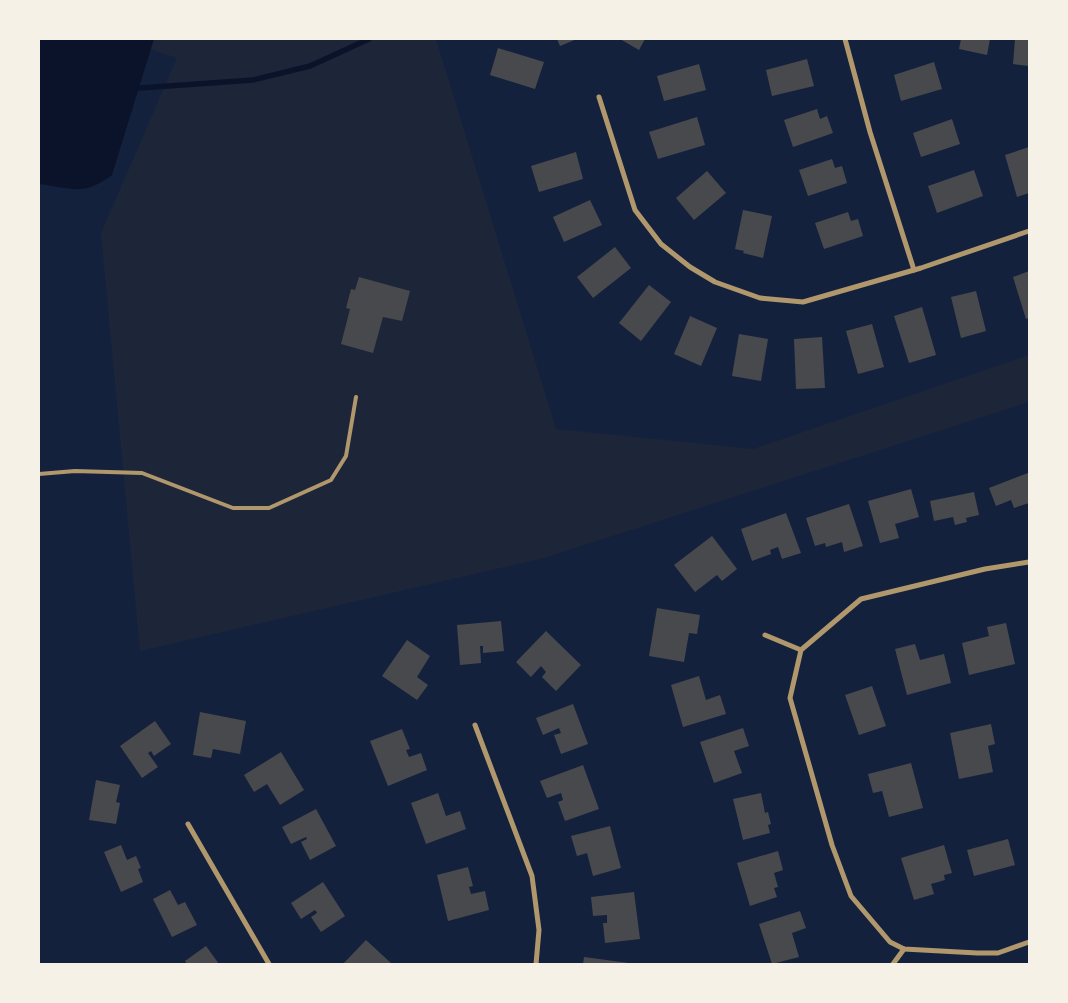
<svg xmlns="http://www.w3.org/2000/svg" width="1068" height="1003" font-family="Karla,sans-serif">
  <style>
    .green { fill: #1d2539 }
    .water { fill: #0b132b }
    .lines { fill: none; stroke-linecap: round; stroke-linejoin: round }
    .stream { stroke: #0b132b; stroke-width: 5.5 }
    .building { fill: #48494c }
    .service { stroke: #b1986c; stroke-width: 4 }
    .minor { stroke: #b1986c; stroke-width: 5 }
  </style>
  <rect width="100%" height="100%" fill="#14213d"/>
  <polygon class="green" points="118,39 436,39 556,429 753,449 1029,355 1029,402 544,558 140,651 101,233 177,58"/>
  <path class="water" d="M39,39h115l-42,136c-29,22 -40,13 -73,9z"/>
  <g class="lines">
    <polyline class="stream" points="140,88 253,80 310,66 369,39"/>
  </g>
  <g class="building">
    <polygon points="557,39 577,39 560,46"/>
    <polygon points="620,39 645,39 639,50"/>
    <polygon points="961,39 990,39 987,55 959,49"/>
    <polygon points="1015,39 1029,39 1029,66 1013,64"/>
    <polygon points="498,48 544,62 535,89 490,75"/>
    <polygon points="807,59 814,86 772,96 766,70"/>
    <polygon points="934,62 942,89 901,101 894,75"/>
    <polygon points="699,64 706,90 664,101 657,76"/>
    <polygon points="817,109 820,119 827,116 833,133 793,147 784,120"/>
    <polygon points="697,117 705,145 658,159 649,132"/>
    <polygon points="952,119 960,144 921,157 913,133"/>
    <polygon points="1029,147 1029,193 1017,197 1005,155"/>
    <polygon points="576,152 583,179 539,192 531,166"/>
    <polygon points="832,159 835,168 842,166 847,183 808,196 799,170"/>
    <polygon points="974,170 983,196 937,213 928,186"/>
    <polygon points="707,171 726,193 694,220 676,198"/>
    <polygon points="590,200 602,225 564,242 553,217"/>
    <polygon points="743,210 772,216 763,258 743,253 744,251 735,249"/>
    <polygon points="848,212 851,221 858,219 863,236 824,249 815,223"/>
    <polygon points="615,247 631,268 593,298 577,277"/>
    <polygon points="1029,271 1029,318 1026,319 1013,277"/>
    <polygon points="359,277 410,291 402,321 383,317 373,353 341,344 350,309 346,308 351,289 355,290"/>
    <polygon points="649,285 671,302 641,341 619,323"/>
    <polygon points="976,291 986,331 961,338 951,297"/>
    <polygon points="922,307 936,355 909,363 894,316"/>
    <polygon points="690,316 717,328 701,366 674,354"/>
    <polygon points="872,324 884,367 858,374 846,331"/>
    <polygon points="739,334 768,339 761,381 732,376"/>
    <polygon points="822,337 825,388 796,389 794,339"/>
    <polygon points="1028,473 1029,503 1014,508 1011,500 996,506 989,488"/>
    <polygon points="911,489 919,517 895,524 899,538 880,543 868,501"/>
    <polygon points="974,492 979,515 966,518 967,522 955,525 953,517 934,521 930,501"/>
    <polygon points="849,504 863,546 844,552 842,542 826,547 825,543 815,546 806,518"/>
    <polygon points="786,513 801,553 782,559 778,547 770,550 771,554 752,561 741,529"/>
    <polygon points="712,536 737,569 722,581 717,575 695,592 674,565"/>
    <polygon points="657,608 700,615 697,634 689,633 684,662 649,656"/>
    <polygon points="501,621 504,651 483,653 483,646 480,646 481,663 460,665 457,625"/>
    <polygon points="1006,623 1015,664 969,675 962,643 989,636 987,627"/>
    <polygon points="546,631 581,665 556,691 542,677 546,672 541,666 531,677 516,662"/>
    <polygon points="407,640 430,656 417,677 428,685 417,700 382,676"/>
    <polygon points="915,644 920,660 944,654 951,683 907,695 895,649"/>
    <polygon points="699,676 706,700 720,695 726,714 683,727 671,685"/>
    <polygon points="872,686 886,726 859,735 845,695"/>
    <polygon points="573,704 588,744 561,754 554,735 561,733 559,728 543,735 536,718"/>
    <polygon points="200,712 246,721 240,754 213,749 211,758 193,755"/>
    <polygon points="155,721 171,744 154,756 151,751 148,753 158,767 142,778 120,746"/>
    <polygon points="991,724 995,744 988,746 993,772 959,779 950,733"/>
    <polygon points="743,728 749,746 734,751 742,773 714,783 700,742"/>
    <polygon points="402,729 410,749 406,750 409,757 421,753 427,770 388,786 370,741"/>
    <polygon points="281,752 304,790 280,805 267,784 254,792 244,775"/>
    <polygon points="911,763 923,808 889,817 882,791 873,793 868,774"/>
    <polygon points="583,765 599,809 565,821 558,802 563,800 561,793 547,798 540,781"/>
    <polygon points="96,780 120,785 116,802 120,803 116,824 89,820"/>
    <polygon points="438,793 446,816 460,811 466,829 426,844 411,803"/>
    <polygon points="761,793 765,813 768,812 771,824 768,825 770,833 743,840 733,799"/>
    <polygon points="316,809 336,846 310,860 301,842 307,839 306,837 291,844 282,827"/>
    <polygon points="610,826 621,868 593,876 587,853 577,856 571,836"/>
    <polygon points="1008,839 1015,865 974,876 967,850"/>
    <polygon points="121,845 127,860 136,856 141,868 138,869 143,882 121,892 104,852"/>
    <polygon points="944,845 952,873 944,875 945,880 931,884 934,894 914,900 901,858"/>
    <polygon points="778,851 783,870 774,873 778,887 774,888 777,897 750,906 737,863"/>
    <polygon points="468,867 473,886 469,887 471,894 485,891 489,910 448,921 437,875"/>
    <polygon points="323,882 345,916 321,932 311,917 317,913 315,910 301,919 291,903"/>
    <polygon points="170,890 178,905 185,902 197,925 172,937 153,899"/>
    <polygon points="634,892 640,939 605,943 603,923 607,923 607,915 593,916 591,897"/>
    <polygon points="800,911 806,928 792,933 799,957 772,964 759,924"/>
    <polygon points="366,940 392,964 343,964"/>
    <polygon points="206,946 219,964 187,964 185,961"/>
    <polygon points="584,957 629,963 629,964 583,964"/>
  </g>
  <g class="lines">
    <polyline class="service" points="39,474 75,471 142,473 233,508 269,508 331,480 346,456 356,397"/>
    <g class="minor">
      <polyline points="845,39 870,132 914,270"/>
      <polyline points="599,97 635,210 661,244 690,267 715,282 760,298 803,302 921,268 1029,231"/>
      <polyline points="1029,562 985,569 861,599 801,650 790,698 832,845 851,896 890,942 904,949 977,953 998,953 1029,942"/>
      <polyline points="765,635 801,650"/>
      <polyline points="475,725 532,876 539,930 536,964"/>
      <polyline points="188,824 269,964"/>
      <polyline points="893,964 904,949"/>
    </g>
  </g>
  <rect width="1068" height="1003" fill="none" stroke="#f6f1e7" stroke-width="80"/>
</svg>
